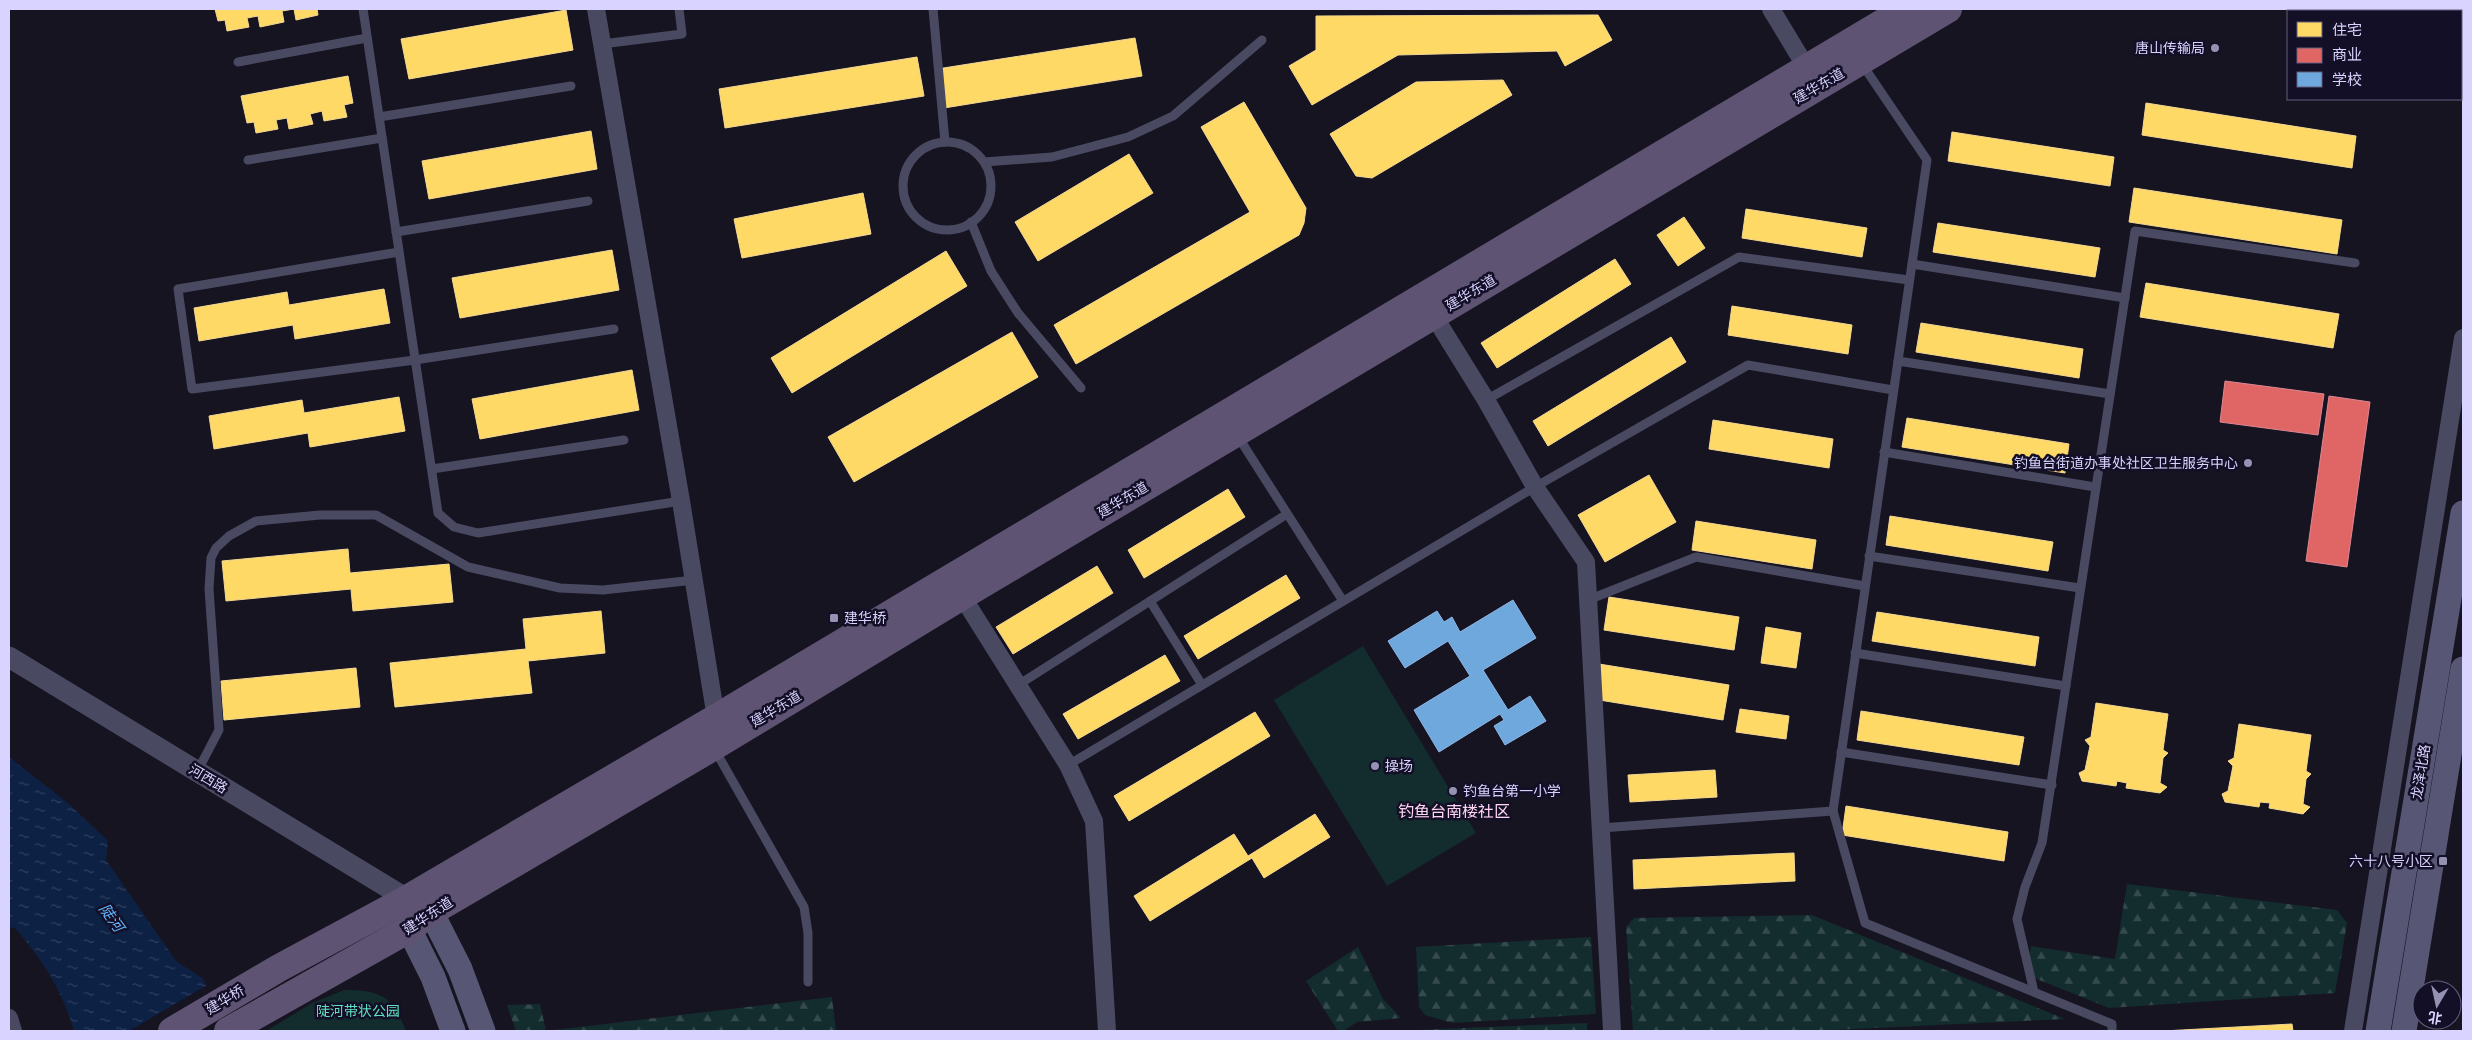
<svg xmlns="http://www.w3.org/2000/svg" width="2472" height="1040" font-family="'Sofia Sans Condensed','Noto Sans SC',sans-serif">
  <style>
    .forest { fill: url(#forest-firs) }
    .park { fill: #132c2d }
    .water { fill: url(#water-ripples) }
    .pier { fill: #161421 }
    .homes { fill: #ffd966; stroke: #f4d894 }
    .shops { fill: #e06666; stroke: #de8794 }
    .schools { fill: #6fa8dc; stroke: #8fb5e6 }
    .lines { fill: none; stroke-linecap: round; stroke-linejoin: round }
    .service { stroke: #4a4962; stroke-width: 9 }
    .minor { stroke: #4a4962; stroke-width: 18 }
    .tertiary { stroke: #4a4962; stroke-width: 21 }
    .secondary { stroke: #575674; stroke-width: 25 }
    .primary { stroke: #5e5373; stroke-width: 28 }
    .poi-dot { fill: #9591b1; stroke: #130f26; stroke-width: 2 }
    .labels { text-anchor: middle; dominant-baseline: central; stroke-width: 5; stroke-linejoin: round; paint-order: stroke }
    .poi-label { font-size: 14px; fill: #d9d4ff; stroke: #130f26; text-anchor: end }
    .street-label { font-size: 14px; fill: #d9d4ff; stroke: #130f26 }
    .park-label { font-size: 14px; fill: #5fe0c0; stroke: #130f26 }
    .water-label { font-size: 15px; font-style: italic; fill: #62b6ff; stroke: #130f26 }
    .quarter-label { font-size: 16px; fill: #ffd6f0; stroke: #130f26 }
  </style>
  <defs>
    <pattern id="forest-firs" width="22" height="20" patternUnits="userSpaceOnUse" patternTransform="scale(1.25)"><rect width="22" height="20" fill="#132c2d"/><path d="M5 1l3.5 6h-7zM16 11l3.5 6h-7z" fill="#354a4c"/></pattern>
    <pattern id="water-ripples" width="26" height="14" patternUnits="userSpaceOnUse" patternTransform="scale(1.25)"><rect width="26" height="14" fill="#0d2144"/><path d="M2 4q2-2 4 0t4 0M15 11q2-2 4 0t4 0" fill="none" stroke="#304060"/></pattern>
  </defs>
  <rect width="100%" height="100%" fill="#161421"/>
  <g class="forest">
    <polygon points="2127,884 2337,910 2347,923 2335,993 2109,1008 2027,975 2031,946 2115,959"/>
    <polygon points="1812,915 2065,1019 1811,1031 1633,1031 1626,927 1634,918"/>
    <polygon points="1591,937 1596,1014 1452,1023 1425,1015 1419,1007 1416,947"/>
    <polygon points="1358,947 1383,999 1401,1018 1357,1022 1343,1031 1338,1031 1306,981"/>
    <polygon points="832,997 836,1031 516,1031 507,1005 540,1004 546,1031"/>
    <polygon points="1587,1023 1587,1031 1389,1031"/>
  </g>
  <g class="park">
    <polygon points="1363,646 1476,833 1387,886 1274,700"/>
    <path d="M344,990c37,0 48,6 62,41h-140l46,-28z"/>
  </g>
  <path class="water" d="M9,757l60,47 39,37 -2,19 70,101 26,17 31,53h-159c-13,-44 -30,-68 -59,-103l-6,-1z"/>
  <polygon class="pier" points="209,984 236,1031 129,1031"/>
  <g class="homes">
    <polygon points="215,9 317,9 318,15 296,20 294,9 282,11 284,22 260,27 258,16 247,18 249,27 227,31 225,20 218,21"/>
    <polygon points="566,10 573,50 409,79 401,39"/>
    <polygon points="1598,15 1612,40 1565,66 1557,51 1398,55 1312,105 1289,66 1316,50 1316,16"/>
    <polygon points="1135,38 1142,76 944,108 937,69"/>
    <polygon points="917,57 924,96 725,128 719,89"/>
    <polygon points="348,76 353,103 344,105 347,117 324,121 322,111 310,114 313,124 289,129 287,118 276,120 278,129 256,133 254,122 247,123 241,96"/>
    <polygon points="1503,80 1512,95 1372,178 1356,176 1330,134 1416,82"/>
    <polygon points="1244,102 1306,208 1304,223 1299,235 1076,364 1054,325 1250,212 1201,127"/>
    <polygon points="2146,103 2356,136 2352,168 2142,135"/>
    <polygon points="591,131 597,169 429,199 422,161"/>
    <polygon points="1952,132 2114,157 2110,186 1948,161"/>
    <polygon points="1129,154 1153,193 1038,261 1015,222"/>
    <polygon points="2134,188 2342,220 2337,254 2129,222"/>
    <polygon points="863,193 871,234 742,258 734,219"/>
    <polygon points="1746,209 1867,228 1862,257 1742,238"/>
    <polygon points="1684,217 1705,248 1678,266 1657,235"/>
    <polygon points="1938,223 2100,248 2095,277 1933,252"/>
    <polygon points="612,250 619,290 460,318 452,278"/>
    <polygon points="946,251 967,286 792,393 771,358"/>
    <polygon points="1615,259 1631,284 1497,368 1481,343"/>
    <polygon points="2146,283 2339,314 2333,348 2140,317"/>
    <polygon points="384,289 390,323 295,339 293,325 199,341 194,308 287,292 289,305"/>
    <polygon points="1732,306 1852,325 1848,354 1728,335"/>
    <polygon points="1921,323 2083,349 2079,378 1916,352"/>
    <polygon points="1012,332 1038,377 854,482 828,437"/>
    <polygon points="1671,337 1686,362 1548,446 1533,421"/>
    <polygon points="632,370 639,410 480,439 472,399"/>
    <polygon points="399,397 405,431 310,447 308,433 214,449 209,416 302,400 304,413"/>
    <polygon points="1907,418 2069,444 2065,473 1902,447"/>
    <polygon points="1713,420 1833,439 1829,468 1709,449"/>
    <polygon points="1649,475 1676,522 1605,562 1578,515"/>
    <polygon points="1228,489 1245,517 1144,578 1128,550"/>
    <polygon points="1890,516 2053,542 2048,571 1886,545"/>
    <polygon points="1696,521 1816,540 1812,569 1692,550"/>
    <polygon points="348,549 350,573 449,564 453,602 353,611 351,589 226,601 222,561"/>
    <polygon points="1097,566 1113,593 1013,654 996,627"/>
    <polygon points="1286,575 1300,598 1198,659 1184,636"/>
    <polygon points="1609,597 1739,617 1734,650 1604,630"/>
    <polygon points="601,611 605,653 528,661 532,693 395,707 390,663 526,649 523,619"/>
    <polygon points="1877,612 2039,637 2035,666 1872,641"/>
    <polygon points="1766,627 1801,633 1796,668 1761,663"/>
    <polygon points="1165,655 1180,681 1078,739 1063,714"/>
    <polygon points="1599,664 1729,685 1723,720 1593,699"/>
    <polygon points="356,668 360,707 224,720 221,681"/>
    <polygon points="2096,703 2168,714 2163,750 2168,753 2163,758 2160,783 2167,787 2160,793 2126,788 2127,783 2117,781 2116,786 2082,781 2079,773 2085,770 2090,746 2085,740 2091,737"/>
    <polygon points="1740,709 1789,716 1786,739 1736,732"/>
    <polygon points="1861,711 2024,737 2019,765 1857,740"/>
    <polygon points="1255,712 1270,736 1129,821 1114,796"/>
    <polygon points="2239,724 2311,735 2306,771 2311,774 2306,779 2303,804 2310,807 2303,814 2269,808 2270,803 2260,802 2259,807 2225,802 2222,794 2228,791 2233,766 2228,761 2234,758"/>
    <polygon points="1715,770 1717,797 1630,802 1628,775"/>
    <polygon points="1846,806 2008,832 2004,861 1842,835"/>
    <polygon points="1315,814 1330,837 1264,878 1252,858 1150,921 1134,896 1234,834 1248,856"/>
    <polygon points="1794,853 1795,881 1634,889 1633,860"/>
    <polygon points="2292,1024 2293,1031 2163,1031"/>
  </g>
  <g class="shops">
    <polygon points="2225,381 2324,394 2318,435 2220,422"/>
    <polygon points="2329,396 2370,402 2347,567 2306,561"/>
  </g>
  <polygon class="schools" points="1513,600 1536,638 1483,670 1508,710 1530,696 1546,721 1505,745 1494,726 1504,720 1500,714 1439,752 1414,710 1470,676 1448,641 1405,668 1388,641 1437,611 1444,622 1452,617 1460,632"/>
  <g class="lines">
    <g class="service">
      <polyline points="363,9 438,513 454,527 478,533 681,501"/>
      <polyline points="933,9 945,142"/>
      <polyline points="602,44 682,34 679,9"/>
      <polyline points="238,62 367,38"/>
      <polyline points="1862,64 1927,160 1833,811 1865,923 2112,1024 2112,1031"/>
      <polyline points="379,117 571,86"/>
      <circle cx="947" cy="186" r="44"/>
      <polyline points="248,160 382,138"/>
      <polyline points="984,162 1052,157 1128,137 1173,116 1262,40"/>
      <polyline points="971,222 991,271 1018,313 1081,388"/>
      <polyline points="396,232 588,201"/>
      <polyline points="399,252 178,289 192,389 415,360 614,329"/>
      <polyline points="1912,264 2125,298"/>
      <polyline points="1898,361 2110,394"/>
      <polyline points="1486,400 1739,257 1909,280"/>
      <polyline points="1237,435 1343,601"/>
      <polyline points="1884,452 2095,487"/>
      <polyline points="432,469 624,440"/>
      <polyline points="1869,556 2080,588"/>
      <polyline points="1588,600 1696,557 1865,586"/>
      <polyline points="1150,601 1202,685"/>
      <polyline points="1855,653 2066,686"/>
      <polyline points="1018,685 1287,514"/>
      <polyline points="715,750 804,907 808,933 808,982"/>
      <polyline points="1841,752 2052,785"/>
      <polyline points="1068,765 1535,487 1748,365 1893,390"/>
      <polyline points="197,772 219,730 209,589 211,558 216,548 229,536 256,521 320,515 376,515 468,567 560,588 603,590 694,580"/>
      <polyline points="1601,828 1833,811"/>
      <polyline points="2034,992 2017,919 2025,887 2042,843 2135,231 2355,263"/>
    </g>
    <g class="minor">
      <polyline points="596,9 681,501 716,718 715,726"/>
      <polyline points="1771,9 1812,77"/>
      <polyline points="1434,316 1486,400 1535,487 1586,562 1612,1031"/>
      <polyline points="962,596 1068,765 1094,821 1107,1031"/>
      <polyline points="9,1018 13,1031"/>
      <polyline points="2353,1031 2463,338"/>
    </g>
    <polyline class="tertiary" points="9,657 407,899"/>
    <g class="secondary">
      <polyline points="414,903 431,912 460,969 483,1031"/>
      <polyline points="408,908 409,929 433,977 453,1031"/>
      <polyline points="2378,1031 2463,513"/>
      <polyline points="2404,1031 2463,669"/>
    </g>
    <g class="primary">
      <polyline points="172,1031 279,968 407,899 716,718 1906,9"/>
      <polyline points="228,1031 409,929 431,912 713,747 962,596 1948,9"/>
    </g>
  </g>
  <g class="poi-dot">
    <circle cx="2215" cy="48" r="5"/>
    <circle cx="2248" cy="463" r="5"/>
    <rect x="829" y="613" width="10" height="10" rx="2.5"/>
    <circle cx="1375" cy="766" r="5"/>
    <circle cx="1453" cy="791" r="5"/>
    <rect x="2438" y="856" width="10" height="10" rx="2.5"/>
  </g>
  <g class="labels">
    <g class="poi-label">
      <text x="2205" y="48">唐山传输局</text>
      <text x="2238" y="463">钓鱼台街道办事处社区卫生服务中心</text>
      <text x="844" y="618" text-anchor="start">建华桥</text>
      <text x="1385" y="766" text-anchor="start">操场</text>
      <text x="1463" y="791" text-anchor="start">钓鱼台第一小学</text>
      <text x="2433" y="861">六十八号小区</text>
    </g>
    <g class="street-label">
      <text transform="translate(1819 86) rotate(-30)">建华东道</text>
      <text transform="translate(1471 293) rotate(-31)">建华东道</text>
      <text transform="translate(1123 500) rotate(-31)">建华东道</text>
      <text transform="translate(776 709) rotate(-31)">建华东道</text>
      <text transform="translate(2421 772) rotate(-81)">龙泽北路</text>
      <text transform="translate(208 779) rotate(31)">河西路</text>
      <text transform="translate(428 916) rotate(-33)">建华东道</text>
      <text transform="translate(225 1000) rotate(-31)">建华桥</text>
    </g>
    <g class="park-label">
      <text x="358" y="1011">陡河带状公园</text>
    </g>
    <g class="water-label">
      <text transform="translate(111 918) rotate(54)">陡河</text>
    </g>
    <g class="quarter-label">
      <text x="1454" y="812">钓鱼台南楼社区</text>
    </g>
  </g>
  <rect width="2472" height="1040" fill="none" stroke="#d9d4ff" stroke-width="20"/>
  <rect x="2287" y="10" width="175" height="90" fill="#130f26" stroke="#625e7d"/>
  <rect x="2297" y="22" width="25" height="15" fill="#ffd966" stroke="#625e7d"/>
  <text x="2332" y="35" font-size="15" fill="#d9d4ff">住宅</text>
  <rect x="2297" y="48" width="25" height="15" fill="#e06666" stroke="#625e7d"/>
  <text x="2332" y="60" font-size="15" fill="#d9d4ff">商业</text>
  <rect x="2297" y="72" width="25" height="15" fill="#6fa8dc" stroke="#625e7d"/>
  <text x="2332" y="85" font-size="15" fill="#d9d4ff">学校</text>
  <g transform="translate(2437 1005) rotate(189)"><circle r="24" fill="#130f26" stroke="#625e7d"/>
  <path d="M0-4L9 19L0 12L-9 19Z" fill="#9591b1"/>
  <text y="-8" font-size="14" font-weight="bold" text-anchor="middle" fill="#d9d4ff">北</text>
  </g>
</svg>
